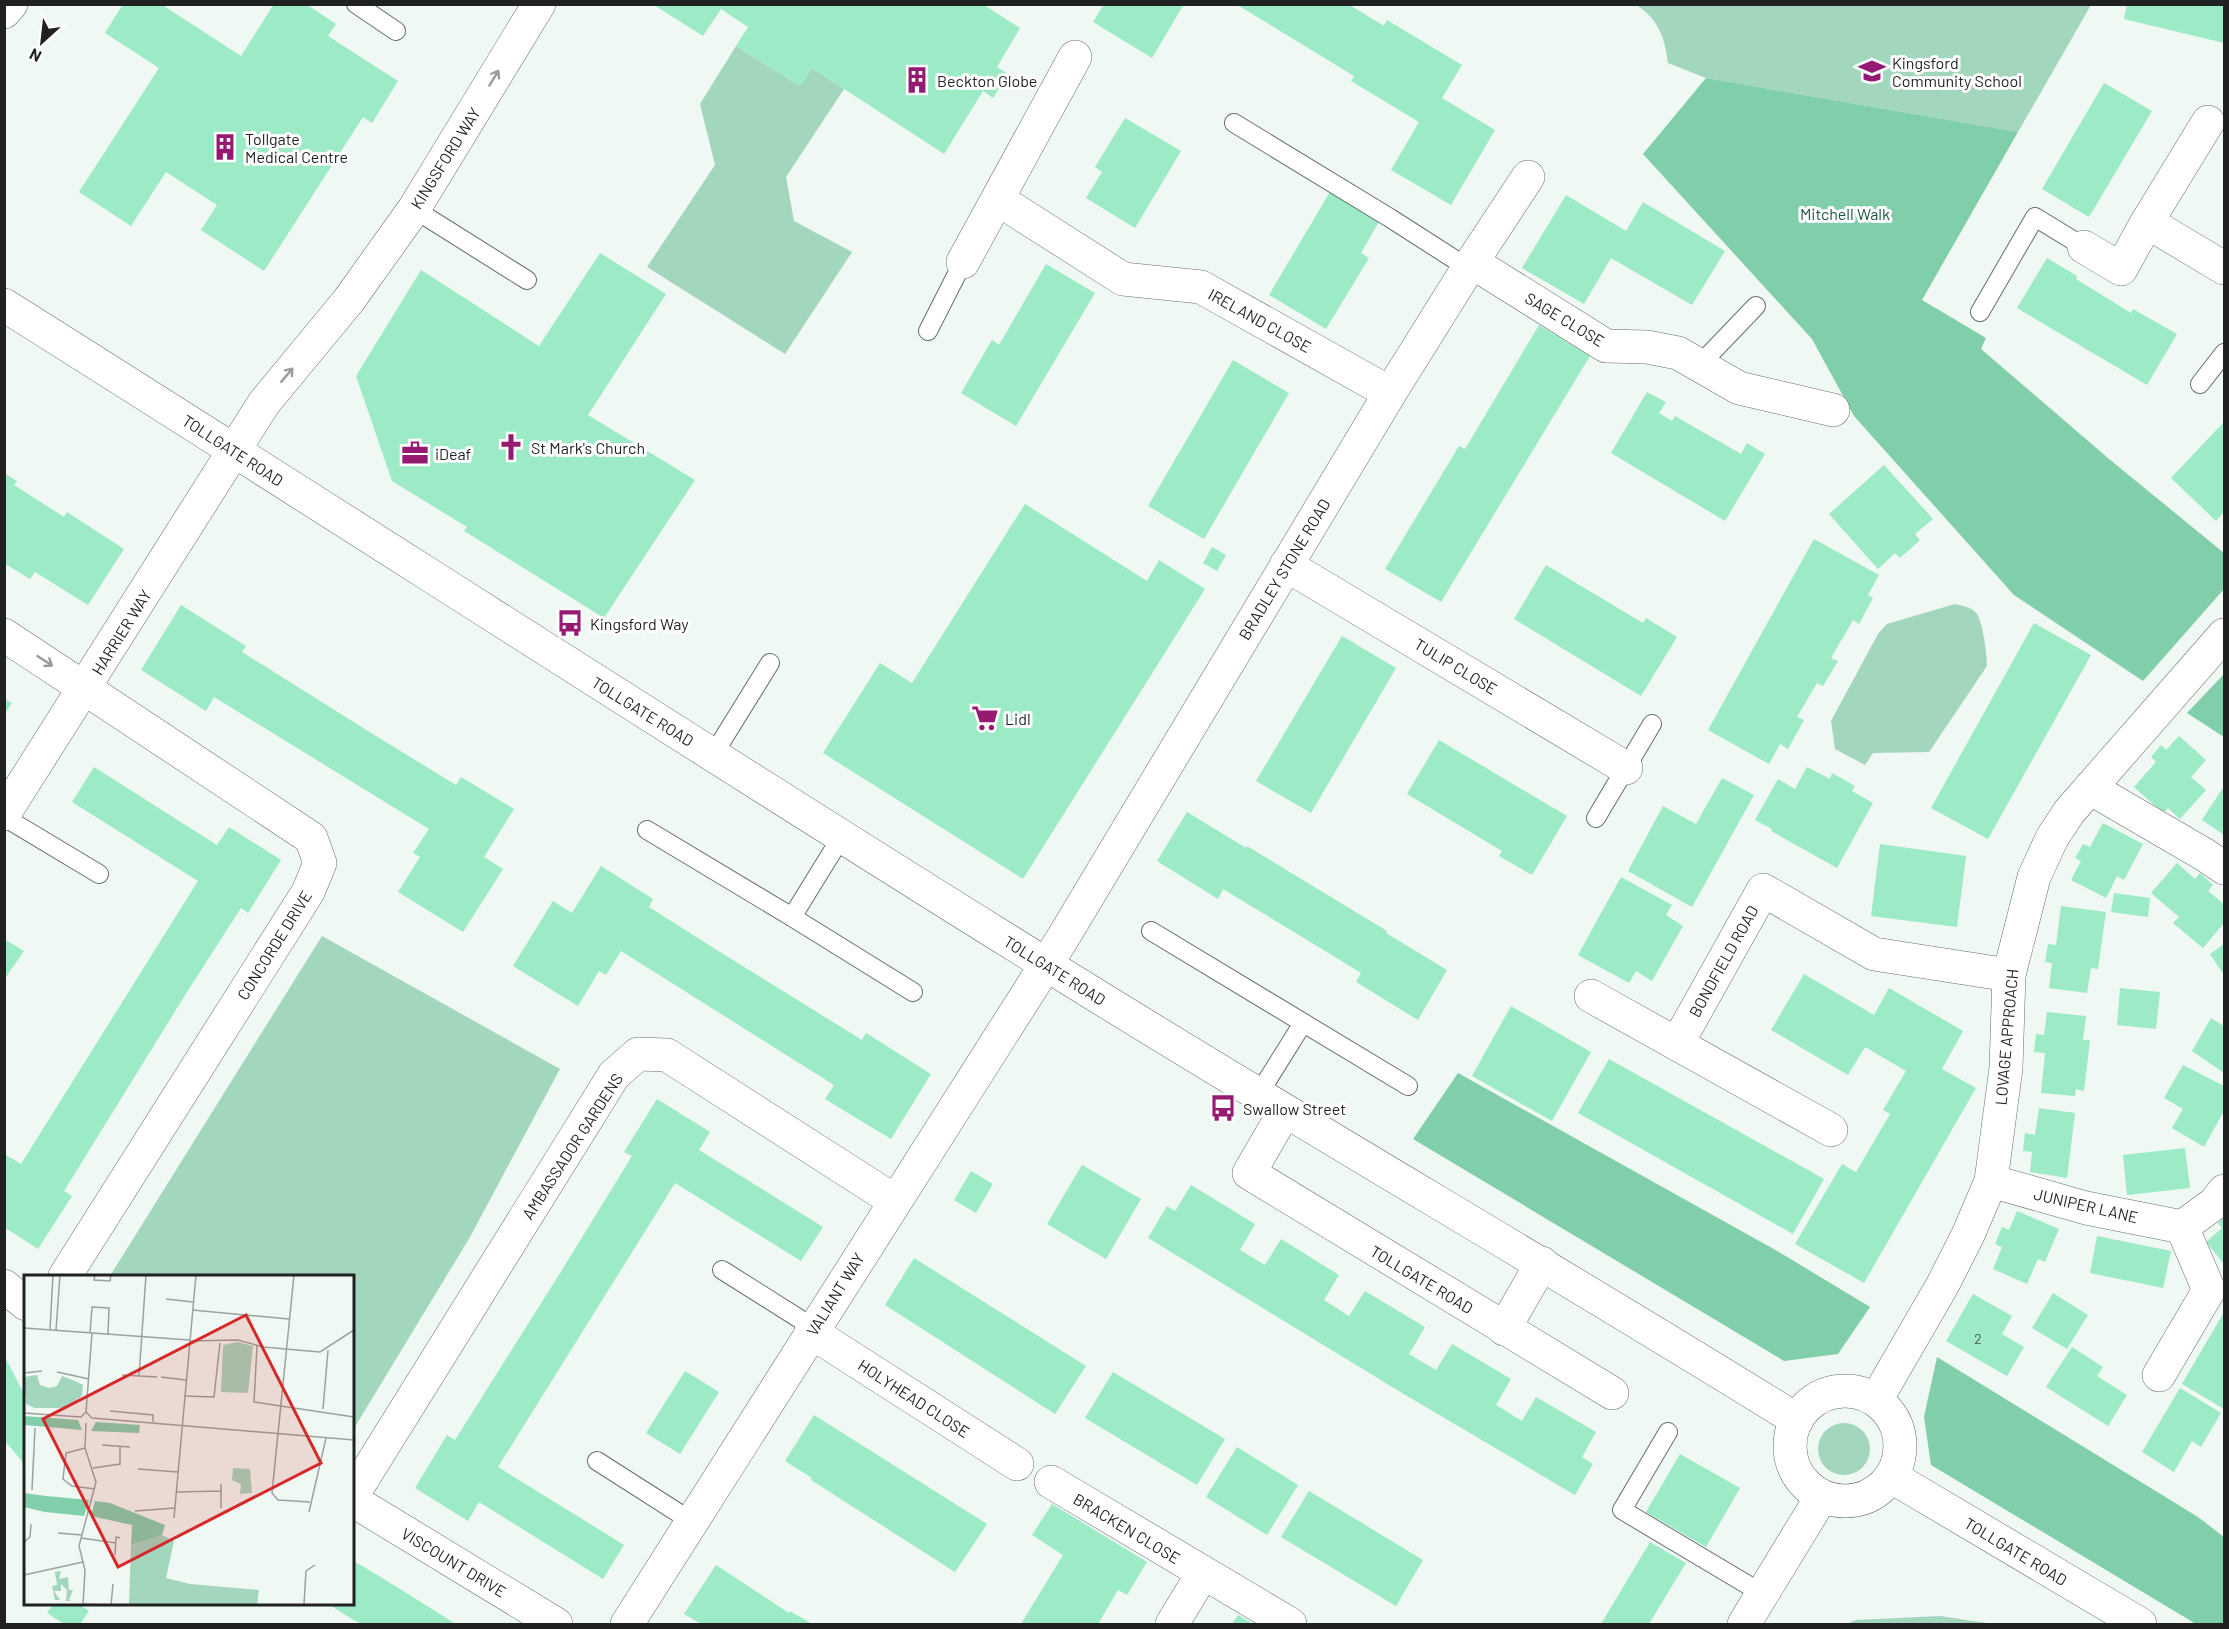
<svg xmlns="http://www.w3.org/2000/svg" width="2229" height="1629" font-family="Barlow,sans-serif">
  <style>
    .green { fill: #a2d6bd }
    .forest { fill: #80ceaa }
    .building { fill: #9ceac6 }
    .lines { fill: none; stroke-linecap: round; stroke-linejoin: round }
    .lane-casing { stroke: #676f6a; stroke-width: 20 }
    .street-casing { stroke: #676f6a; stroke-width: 34 }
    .secondary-casing { stroke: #676f6a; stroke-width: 34 }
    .lane { stroke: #fff; stroke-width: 18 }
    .street { stroke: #fff; stroke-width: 33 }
    .secondary { stroke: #fff; stroke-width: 33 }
    .oneway { stroke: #9a9c9b }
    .labels { text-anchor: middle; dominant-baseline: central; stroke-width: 6; stroke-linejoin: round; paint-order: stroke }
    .number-label { font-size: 14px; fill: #3e544a }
    .poi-label { font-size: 16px; fill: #1f2221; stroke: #fff; text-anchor: start }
    .street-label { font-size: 16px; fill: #1f2221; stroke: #fff }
    .park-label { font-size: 16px; fill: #1a573f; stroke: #fff }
    .inset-road { fill: none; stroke: #9ca29f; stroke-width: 1.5 }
    .view { fill: #d62828; fill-opacity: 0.15; stroke: #d62828; stroke-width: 3 }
    .inset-edge { fill: none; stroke: #1f2221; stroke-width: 3 }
  </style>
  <rect width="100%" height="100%" fill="#eff8f3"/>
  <g class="green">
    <path d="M1636,5h455l-73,127 -312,-54 -38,-15c-3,-25 -10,-45 -32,-58z"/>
    <polygon points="736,46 800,86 812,68 844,89 786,177 794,221 852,252 785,354 647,267 715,165 700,104"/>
    <path d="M1955,604c8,2 17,3 22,10 6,10 10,40 10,52l-58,86 -56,1 -8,12 -30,-16 -4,-28 47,-87 9,-10z"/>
    <polygon points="322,936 560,1069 470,1237 353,1430 352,1276 110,1276"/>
    <circle cx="1844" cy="1449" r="26"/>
    <polygon points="1940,1616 1993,1624 1846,1624 1856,1620"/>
  </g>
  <g class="forest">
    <polygon points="1706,78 2018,132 1922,300 1986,338 1981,349 2109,459 2224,553 2224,589 2143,681 2014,595 1854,416 1812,339 1643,154"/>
    <polygon points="2224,674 2224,737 2187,713"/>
    <polygon points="1458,1073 1779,1252 1870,1307 1838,1354 1784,1361 1413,1139"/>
    <polygon points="1937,1357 2198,1517 2224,1537 2224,1624 2196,1624 1931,1465 1924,1417"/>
  </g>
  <g class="building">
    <polygon points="123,4 161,4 241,56 274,4 306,4 336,24 328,36 398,81 372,123 363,117 264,271 201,230 217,205 166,172 131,226 79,192 159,68 105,33"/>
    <polygon points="1104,4 1184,4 1152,58 1093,22"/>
    <polygon points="1236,4 1348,4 1384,26 1387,20 1462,65 1442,98 1495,130 1451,205 1391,170 1419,122 1351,81 1354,76"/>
    <polygon points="2127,4 2224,4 2224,43 2124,19"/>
    <polygon points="654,5 984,5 1020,28 997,67 1008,74 993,98 983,91 944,154 812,68 800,86 736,46 748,27 721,9 703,36"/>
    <polygon points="2104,83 2152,111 2089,217 2042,189"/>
    <polygon points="1125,118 1181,151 1135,228 1086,198 1102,172 1095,167"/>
    <polygon points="1331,190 1380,220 1361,253 1369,258 1326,329 1269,295"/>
    <polygon points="1566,195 1626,231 1643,202 1725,251 1692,305 1611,258 1584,304 1522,268"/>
    <polygon points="600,253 666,294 588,415 695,480 604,618 464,531 467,527 392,481 356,376 421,270 539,346"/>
    <polygon points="2047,258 2077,276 2076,279 2131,313 2133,309 2177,334 2147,385 2017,308"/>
    <polygon points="1046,264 1095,293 1016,426 961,393 992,340 999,345"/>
    <polygon points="1539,325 1590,356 1441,602 1385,569 1459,446 1465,449"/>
    <polygon points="1233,360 1289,393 1204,539 1148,506"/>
    <polygon points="1647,392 1666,402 1659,413 1672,421 1675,416 1741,454 1747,443 1765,454 1725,521 1611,453"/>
    <polygon points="2224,422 2224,512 2216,521 2171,478"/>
    <polygon points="1884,465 1933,519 1915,534 1920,540 1900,558 1895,553 1878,569 1829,514"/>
    <polygon points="4,473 17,481 14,485 64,517 67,512 124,549 88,605 35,572 30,579 4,563"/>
    <polygon points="1025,504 1147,581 1159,560 1205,589 1023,879 823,753 880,663 912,683"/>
    <polygon points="1814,539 1879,575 1868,595 1873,598 1859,624 1853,620 1831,658 1838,661 1823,686 1817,683 1797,717 1804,720 1788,749 1780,744 1769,764 1708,730"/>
    <polygon points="1212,547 1226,555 1217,571 1203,563"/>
    <polygon points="1546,565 1643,623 1646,618 1677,637 1641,696 1514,619"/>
    <polygon points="181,605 246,646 242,652 376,736 456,785 461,777 514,809 484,857 503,869 463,932 398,892 420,857 413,853 429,829 214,697 206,711 141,670"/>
    <polygon points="2034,623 2091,655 1988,839 1931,808"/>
    <polygon points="1342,636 1396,668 1311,813 1256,781"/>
    <polygon points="4,699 12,703 4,715"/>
    <polygon points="2179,736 2206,760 2191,777 2206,790 2180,819 2168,808 2163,813 2134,787 2156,762 2151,757 2161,745 2166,750"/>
    <polygon points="1439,740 1567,816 1532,875 1499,856 1502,851 1407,794"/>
    <polygon points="94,767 217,845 229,827 281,860 248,913 241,908 187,992 64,1191 72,1196 38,1249 4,1227 4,1154 21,1164 198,881 72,802"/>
    <polygon points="1807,767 1830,779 1832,773 1855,786 1852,791 1873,803 1837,868 1771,831 1772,829 1755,820 1778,779 1795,789"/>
    <polygon points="1722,778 1754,795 1692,907 1628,871 1663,806 1696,824"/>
    <polygon points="2222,789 2224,790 2224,835 2202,820"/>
    <polygon points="1187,812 1246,848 1247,846 1387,931 1386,933 1447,970 1418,1020 1356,982 1361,973 1335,957 1223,889 1218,899 1157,861"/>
    <polygon points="2103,823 2143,844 2124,880 2117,876 2106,898 2071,880 2081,861 2075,858 2083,844 2090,847"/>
    <polygon points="1880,844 1966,856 1957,927 1871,916"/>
    <polygon points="2177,863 2195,879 2200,873 2213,885 2208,891 2224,904 2224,923 2203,948 2173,923 2179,917 2151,893"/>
    <polygon points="601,866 653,899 649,907 728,957 862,1040 866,1033 931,1074 891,1139 825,1099 834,1085 621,951 606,975 599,971 578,1006 513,966 553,901 572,913"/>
    <polygon points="1621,877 1672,905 1666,915 1683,926 1652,981 1636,971 1629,983 1578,955"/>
    <polygon points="2114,893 2150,898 2148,917 2111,912"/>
    <polygon points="2061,906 2106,912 2098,969 2091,968 2087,993 2049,988 2052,963 2045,962 2048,944 2056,945"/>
    <polygon points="4,939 24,951 4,980"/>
    <polygon points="2224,944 2224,975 2210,954"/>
    <polygon points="1804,974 1874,1015 1889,988 1963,1031 1942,1069 1976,1088 1864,1283 1795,1244 1842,1164 1856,1172 1890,1114 1883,1110 1906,1071 1865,1047 1848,1075 1771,1030"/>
    <polygon points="2120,988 2160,992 2156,1029 2117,1025"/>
    <polygon points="1511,1006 1591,1052 1552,1121 1472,1076"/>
    <polygon points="2047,1012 2086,1016 2083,1040 2090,1040 2084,1091 2076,1089 2075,1096 2041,1093 2045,1053 2034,1052 2036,1034 2044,1035"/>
    <polygon points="2211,1018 2224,1026 2224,1073 2192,1051"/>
    <polygon points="1609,1059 1824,1179 1793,1234 1578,1113"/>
    <polygon points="2183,1065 2224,1086 2224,1111 2204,1147 2172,1128 2183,1109 2164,1098"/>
    <polygon points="657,1099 710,1132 699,1150 823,1227 801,1261 675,1183 659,1209 498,1467 624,1545 603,1579 479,1502 468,1521 415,1488 447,1435 455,1440 562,1270 632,1156 624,1152"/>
    <polygon points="2039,1108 2075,1113 2067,1178 2030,1172 2032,1152 2023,1151 2025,1133 2035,1135"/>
    <polygon points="2185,1148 2190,1188 2127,1195 2123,1155"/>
    <polygon points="1082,1165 1141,1199 1106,1259 1047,1224"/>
    <polygon points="971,1171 993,1184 976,1213 954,1200"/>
    <polygon points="1191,1185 1255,1224 1240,1250 1265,1265 1281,1239 1339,1275 1324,1300 1349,1316 1365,1291 1425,1327 1409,1354 1436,1370 1452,1344 1511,1379 1496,1405 1522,1421 1536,1397 1596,1432 1582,1457 1593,1464 1575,1495 1402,1393 1148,1238 1167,1206 1175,1211"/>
    <polygon points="2017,1211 2059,1229 2045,1262 2038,1259 2027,1284 1993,1269 2002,1247 1995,1244 2002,1227 2009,1230"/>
    <polygon points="2224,1217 2224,1264 2206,1242 2222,1228 2218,1223"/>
    <polygon points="2097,1236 2171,1251 2163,1288 2090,1273"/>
    <polygon points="914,1258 1086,1366 1055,1414 885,1305"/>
    <polygon points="2053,1293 2088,1315 2067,1349 2032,1328"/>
    <polygon points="1973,1294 2012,1316 2002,1334 2024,1347 2007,1376 1946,1341"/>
    <polygon points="2224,1312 2224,1409 2182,1384"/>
    <polygon points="2072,1347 2103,1367 2097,1376 2127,1395 2108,1426 2046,1387"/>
    <polygon points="5,1357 26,1398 26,1466 5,1441"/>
    <polygon points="685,1371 719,1392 680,1454 646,1433"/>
    <polygon points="1113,1372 1225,1439 1197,1485 1085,1418"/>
    <polygon points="2180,1388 2221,1413 2201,1447 2192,1441 2174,1472 2142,1452"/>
    <polygon points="814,1415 987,1524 955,1572 811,1480 812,1478 785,1461"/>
    <polygon points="1237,1447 1298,1485 1267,1535 1206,1497"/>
    <polygon points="1680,1454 1740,1488 1706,1547 1646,1512"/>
    <polygon points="1309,1491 1423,1560 1396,1606 1281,1537"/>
    <polygon points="1052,1504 1147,1562 1127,1595 1118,1590 1098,1624 1021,1624 1063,1555 1032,1535"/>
    <polygon points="1650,1542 1686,1563 1664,1599 1649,1624 1601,1624"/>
    <polygon points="352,1560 379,1576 456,1624 362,1624 352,1619 328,1604 352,1604"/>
    <polygon points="716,1565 789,1613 790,1611 812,1624 701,1624 684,1614"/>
    <polygon points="53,1604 78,1604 89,1611 80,1624 64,1624 47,1613"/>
    <polygon points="1238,1615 1253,1624 1232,1624"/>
  </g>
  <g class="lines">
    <defs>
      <g id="lane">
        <polyline points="356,4 396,31"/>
        <polyline points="1234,123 1390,218 1468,268"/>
        <polyline points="414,209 527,280"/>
        <polyline points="1980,312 2035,217 2084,247"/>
        <polyline points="928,331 963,262"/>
        <polyline points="1703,367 1709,355 1756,306"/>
        <polyline points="2200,384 2224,353"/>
        <polyline points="713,755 770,663"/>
        <polyline points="4,817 99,874"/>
        <polyline points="1596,818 1652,724"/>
        <polyline points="647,830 792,917 842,836"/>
        <polyline points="792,917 913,992"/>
        <polyline points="1151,931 1408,1086"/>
        <polyline points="1258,1095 1303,1023"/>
        <polyline points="722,1270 814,1328"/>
        <polyline points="1668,1432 1622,1510 1763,1594"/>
        <polyline points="597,1461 691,1521"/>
      </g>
      <g id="street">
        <polyline points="4,12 11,4"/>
        <polyline points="999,200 1123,279 1201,287 1390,393"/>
        <polyline points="2147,222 2224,268"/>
        <polyline points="2084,247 2121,269 2147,222 2208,122"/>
        <polyline points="963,262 1075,57"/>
        <polyline points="1472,262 1606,346 1647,347 1678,353 1739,388 1833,410"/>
        <polyline points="1286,565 1626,768"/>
        <polyline points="4,635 311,838 320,863 308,892 65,1276"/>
        <polyline points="2090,788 2205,855 2224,868"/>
        <polyline points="4,814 264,403 349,300 414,209 539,4"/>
        <polyline points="1591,996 1831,1130"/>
        <polyline points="1677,1044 1763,890 1874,954 2009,975"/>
        <polyline points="1285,1111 1249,1173 1612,1393"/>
        <polyline points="1991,1181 2086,1208 2182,1227 2215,1203 2224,1191"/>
        <polyline points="4,1286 26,1304"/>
        <polyline points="1504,1329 1542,1263"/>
        <polyline points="811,1332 1017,1464"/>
        <polyline points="2159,1375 2209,1290 2182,1227"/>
        <polyline points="1876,1400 1942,1286 1968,1235 1991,1181 2006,1068 2009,975 2034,877 2052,838 2069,812 2224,635"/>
        <polyline points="1051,1482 1290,1624"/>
        <polyline points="352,1496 614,1075 638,1054 667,1055 895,1201"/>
        <polyline points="352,1500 556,1624"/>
        <polyline points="627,1624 1061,941 1390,393 1468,268 1528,177"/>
        <polyline points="1172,1624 1203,1573"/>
        <polyline points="1744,1624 1822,1496"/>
      </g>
      <g id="secondary">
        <path d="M4,305c348,219 692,442 1040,658 249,156 504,302 753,457"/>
        <circle cx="1845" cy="1446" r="55"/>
        <polyline points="1892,1477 2140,1624"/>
      </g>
    </defs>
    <use href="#lane" class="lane-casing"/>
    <use href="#street" class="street-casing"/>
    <use href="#secondary" class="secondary-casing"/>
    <use href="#lane" class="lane"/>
    <use href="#street" class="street"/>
    <use href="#secondary" class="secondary"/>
  </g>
  <defs><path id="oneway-shaft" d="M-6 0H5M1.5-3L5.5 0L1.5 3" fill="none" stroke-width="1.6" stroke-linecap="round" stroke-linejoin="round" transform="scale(1.5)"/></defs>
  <g class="oneway">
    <use href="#oneway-shaft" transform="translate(494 78) rotate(-59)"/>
    <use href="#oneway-shaft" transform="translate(287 375) rotate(-50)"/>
    <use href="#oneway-shaft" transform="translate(45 661) rotate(33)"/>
  </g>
  <defs>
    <symbol id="school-bare" viewBox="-9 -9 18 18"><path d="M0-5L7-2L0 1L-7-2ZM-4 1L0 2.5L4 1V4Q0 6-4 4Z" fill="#971a72" stroke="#fff" stroke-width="2.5" paint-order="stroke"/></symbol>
    <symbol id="building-bare" viewBox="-9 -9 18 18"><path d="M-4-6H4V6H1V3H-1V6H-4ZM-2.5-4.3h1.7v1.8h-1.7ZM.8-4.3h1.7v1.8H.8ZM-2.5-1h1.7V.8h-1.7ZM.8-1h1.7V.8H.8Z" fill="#971a72" stroke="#fff" stroke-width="2.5" paint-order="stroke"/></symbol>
    <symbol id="church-bare" viewBox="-9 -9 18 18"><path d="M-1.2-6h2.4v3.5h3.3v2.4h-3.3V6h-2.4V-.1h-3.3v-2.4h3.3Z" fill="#971a72" stroke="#fff" stroke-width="2.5" paint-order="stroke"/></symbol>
    <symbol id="office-bare" viewBox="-9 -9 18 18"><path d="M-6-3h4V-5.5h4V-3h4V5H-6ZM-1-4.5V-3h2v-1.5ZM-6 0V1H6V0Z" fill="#971a72" stroke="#fff" stroke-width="2.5" paint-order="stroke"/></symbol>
    <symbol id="bus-bare" viewBox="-9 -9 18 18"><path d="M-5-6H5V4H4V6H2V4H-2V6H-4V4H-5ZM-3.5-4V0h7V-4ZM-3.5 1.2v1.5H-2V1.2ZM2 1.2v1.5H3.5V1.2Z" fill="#971a72" stroke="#fff" stroke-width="2.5" paint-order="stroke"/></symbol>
    <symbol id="supermarket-bare" viewBox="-9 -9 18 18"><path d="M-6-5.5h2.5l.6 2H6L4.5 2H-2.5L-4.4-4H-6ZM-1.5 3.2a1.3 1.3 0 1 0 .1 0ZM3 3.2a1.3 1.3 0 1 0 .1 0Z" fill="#971a72" stroke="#fff" stroke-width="2.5" paint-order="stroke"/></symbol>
  </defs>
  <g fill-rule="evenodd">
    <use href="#school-bare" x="1853" y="52" width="38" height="38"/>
    <use href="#building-bare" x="898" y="61" width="38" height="38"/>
    <use href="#building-bare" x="206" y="128" width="38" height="38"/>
    <use href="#church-bare" x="492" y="428" width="38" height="38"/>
    <use href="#office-bare" x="396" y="434" width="38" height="38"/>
    <use href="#bus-bare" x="551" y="604" width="38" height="38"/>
    <use href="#supermarket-bare" x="966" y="699" width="38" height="38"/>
    <use href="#bus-bare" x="1204" y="1089" width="38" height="38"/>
  </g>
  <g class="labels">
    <g class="number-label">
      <text x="1978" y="1338">2</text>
    </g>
    <g class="poi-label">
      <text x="1892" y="62">Kingsford<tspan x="1892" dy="18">Community School</tspan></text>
      <text x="937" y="80">Beckton Globe</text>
      <text x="245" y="138">Tollgate<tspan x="245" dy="18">Medical Centre</tspan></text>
      <text x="531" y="447">St Mark's Church</text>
      <text x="435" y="453">iDeaf</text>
      <text x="590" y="623">Kingsford Way</text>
      <text x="1005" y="718">Lidl</text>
      <text x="1243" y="1108">Swallow Street</text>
    </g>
    <g class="street-label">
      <text transform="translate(445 158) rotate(-58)">KINGSFORD WAY</text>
      <text transform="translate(1565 319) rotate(31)">SAGE CLOSE</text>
      <text transform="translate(1260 320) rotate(29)">IRELAND CLOSE</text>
      <text transform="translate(233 450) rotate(33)">TOLLGATE ROAD</text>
      <text transform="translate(1284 569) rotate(-59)">BRADLEY STONE ROAD</text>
      <text transform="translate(121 632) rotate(-58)">HARRIER WAY</text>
      <text transform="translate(1456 666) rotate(31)">TULIP CLOSE</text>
      <text transform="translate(643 711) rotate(32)">TOLLGATE ROAD</text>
      <text transform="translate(274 945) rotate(-58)">CONCORDE DRIVE</text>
      <text transform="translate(1723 961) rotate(-61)">BONDFIELD ROAD</text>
      <text transform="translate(1055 970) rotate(32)">TOLLGATE ROAD</text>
      <text transform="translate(2006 1037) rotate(-85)">LOVAGE APPROACH</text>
      <text transform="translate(572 1146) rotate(-57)">AMBASSADOR GARDENS</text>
      <text transform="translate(2086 1205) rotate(13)">JUNIPER LANE</text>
      <text transform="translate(1422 1279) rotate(31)">TOLLGATE ROAD</text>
      <text transform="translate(835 1294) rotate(-58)">VALIANT WAY</text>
      <text transform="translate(914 1398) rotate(33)">HOLYHEAD CLOSE</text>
      <text transform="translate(1127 1528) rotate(31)">BRACKEN CLOSE</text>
      <text transform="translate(2016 1551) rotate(31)">TOLLGATE ROAD</text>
      <text transform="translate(454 1562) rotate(31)">VISCOUNT DRIVE</text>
    </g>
    <g class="park-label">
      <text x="1845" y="213">Mitchell Walk</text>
    </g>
  </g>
  <g transform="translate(24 1275)">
    <rect width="330" height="330" fill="#eff8f3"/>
    <path d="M214,67l15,4 -5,47 -27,-1 2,-47zM13,100l3,10 9,3 8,-2 5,-10 13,5 8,4 -1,11 -18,12h-29l-9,-4 -2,-27zM209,193l17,1 2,24 -12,1 1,-10 -9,-4zM138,260l12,6 -8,37 24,6 69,6 -2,15h-128l2,-60zM37,296l-2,8 9,-2 1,13h4l-4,10 3,1h-6l1,-11 -6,-6v7h-7l6,9h-5l-3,-14 5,-1 -2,-13z" fill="#a2d6bd"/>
    <path d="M0,141l54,4 4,10 -58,-5zM72,147l44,3 -1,8 -48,-2zM0,218l22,3 43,4 -5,16 -39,-4 -21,-5zM71,226l15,2 55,22 -3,10 -31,10 1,-20 -41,-9z" fill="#80ceaa"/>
    <path class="inset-road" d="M71,0l-1,5 16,1 1,-6M270,0l-22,218 6,7 32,2M142,24l27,3M168,35l97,9M0,53l165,12M26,55l3,-55M32,55l4,-55M66,58l2,-26 17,1 -1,26M165,66l49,-1 25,7 57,5 34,-22M233,71l-3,56 100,15M33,97l32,7M0,98l18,-2M98,100l35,2M115,101l7,-101M137,102l25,3M160,121l30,1 6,-54M299,134l5,-59M86,136l43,4v7M62,137l6,-79M0,138l57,4 5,-5 6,6 262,22M78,170l28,2M61,173l-19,5 -3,26 9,7 23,3M69,193l27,-4v-18M114,194l40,3M8,215l3,-62M153,217l44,-1M197,233v-24M111,236l40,-3M285,237l17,-74M150,243l22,-243M34,258l24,2M57,263l35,5M0,267l6,-5 1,-13M91,280l1,-18 4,1M0,300l59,-13M59,329l20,1M59,330l2,-35 -6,-24 17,-64 -11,-34 1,-25M87,330l2,-21M280,330l2,-34 9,-6"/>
    <path class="view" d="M222,40l75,148 -203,104 -75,-148z"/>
    <rect width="330" height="330" class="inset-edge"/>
  </g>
  <rect width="2229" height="1629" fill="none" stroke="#1f2221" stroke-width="12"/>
  <g transform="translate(42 42) rotate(207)" stroke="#ffffff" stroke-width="4.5" paint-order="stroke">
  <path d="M0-4.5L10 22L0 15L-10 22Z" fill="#1f2221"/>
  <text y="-9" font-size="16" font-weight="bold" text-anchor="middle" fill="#1f2221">N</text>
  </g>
</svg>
